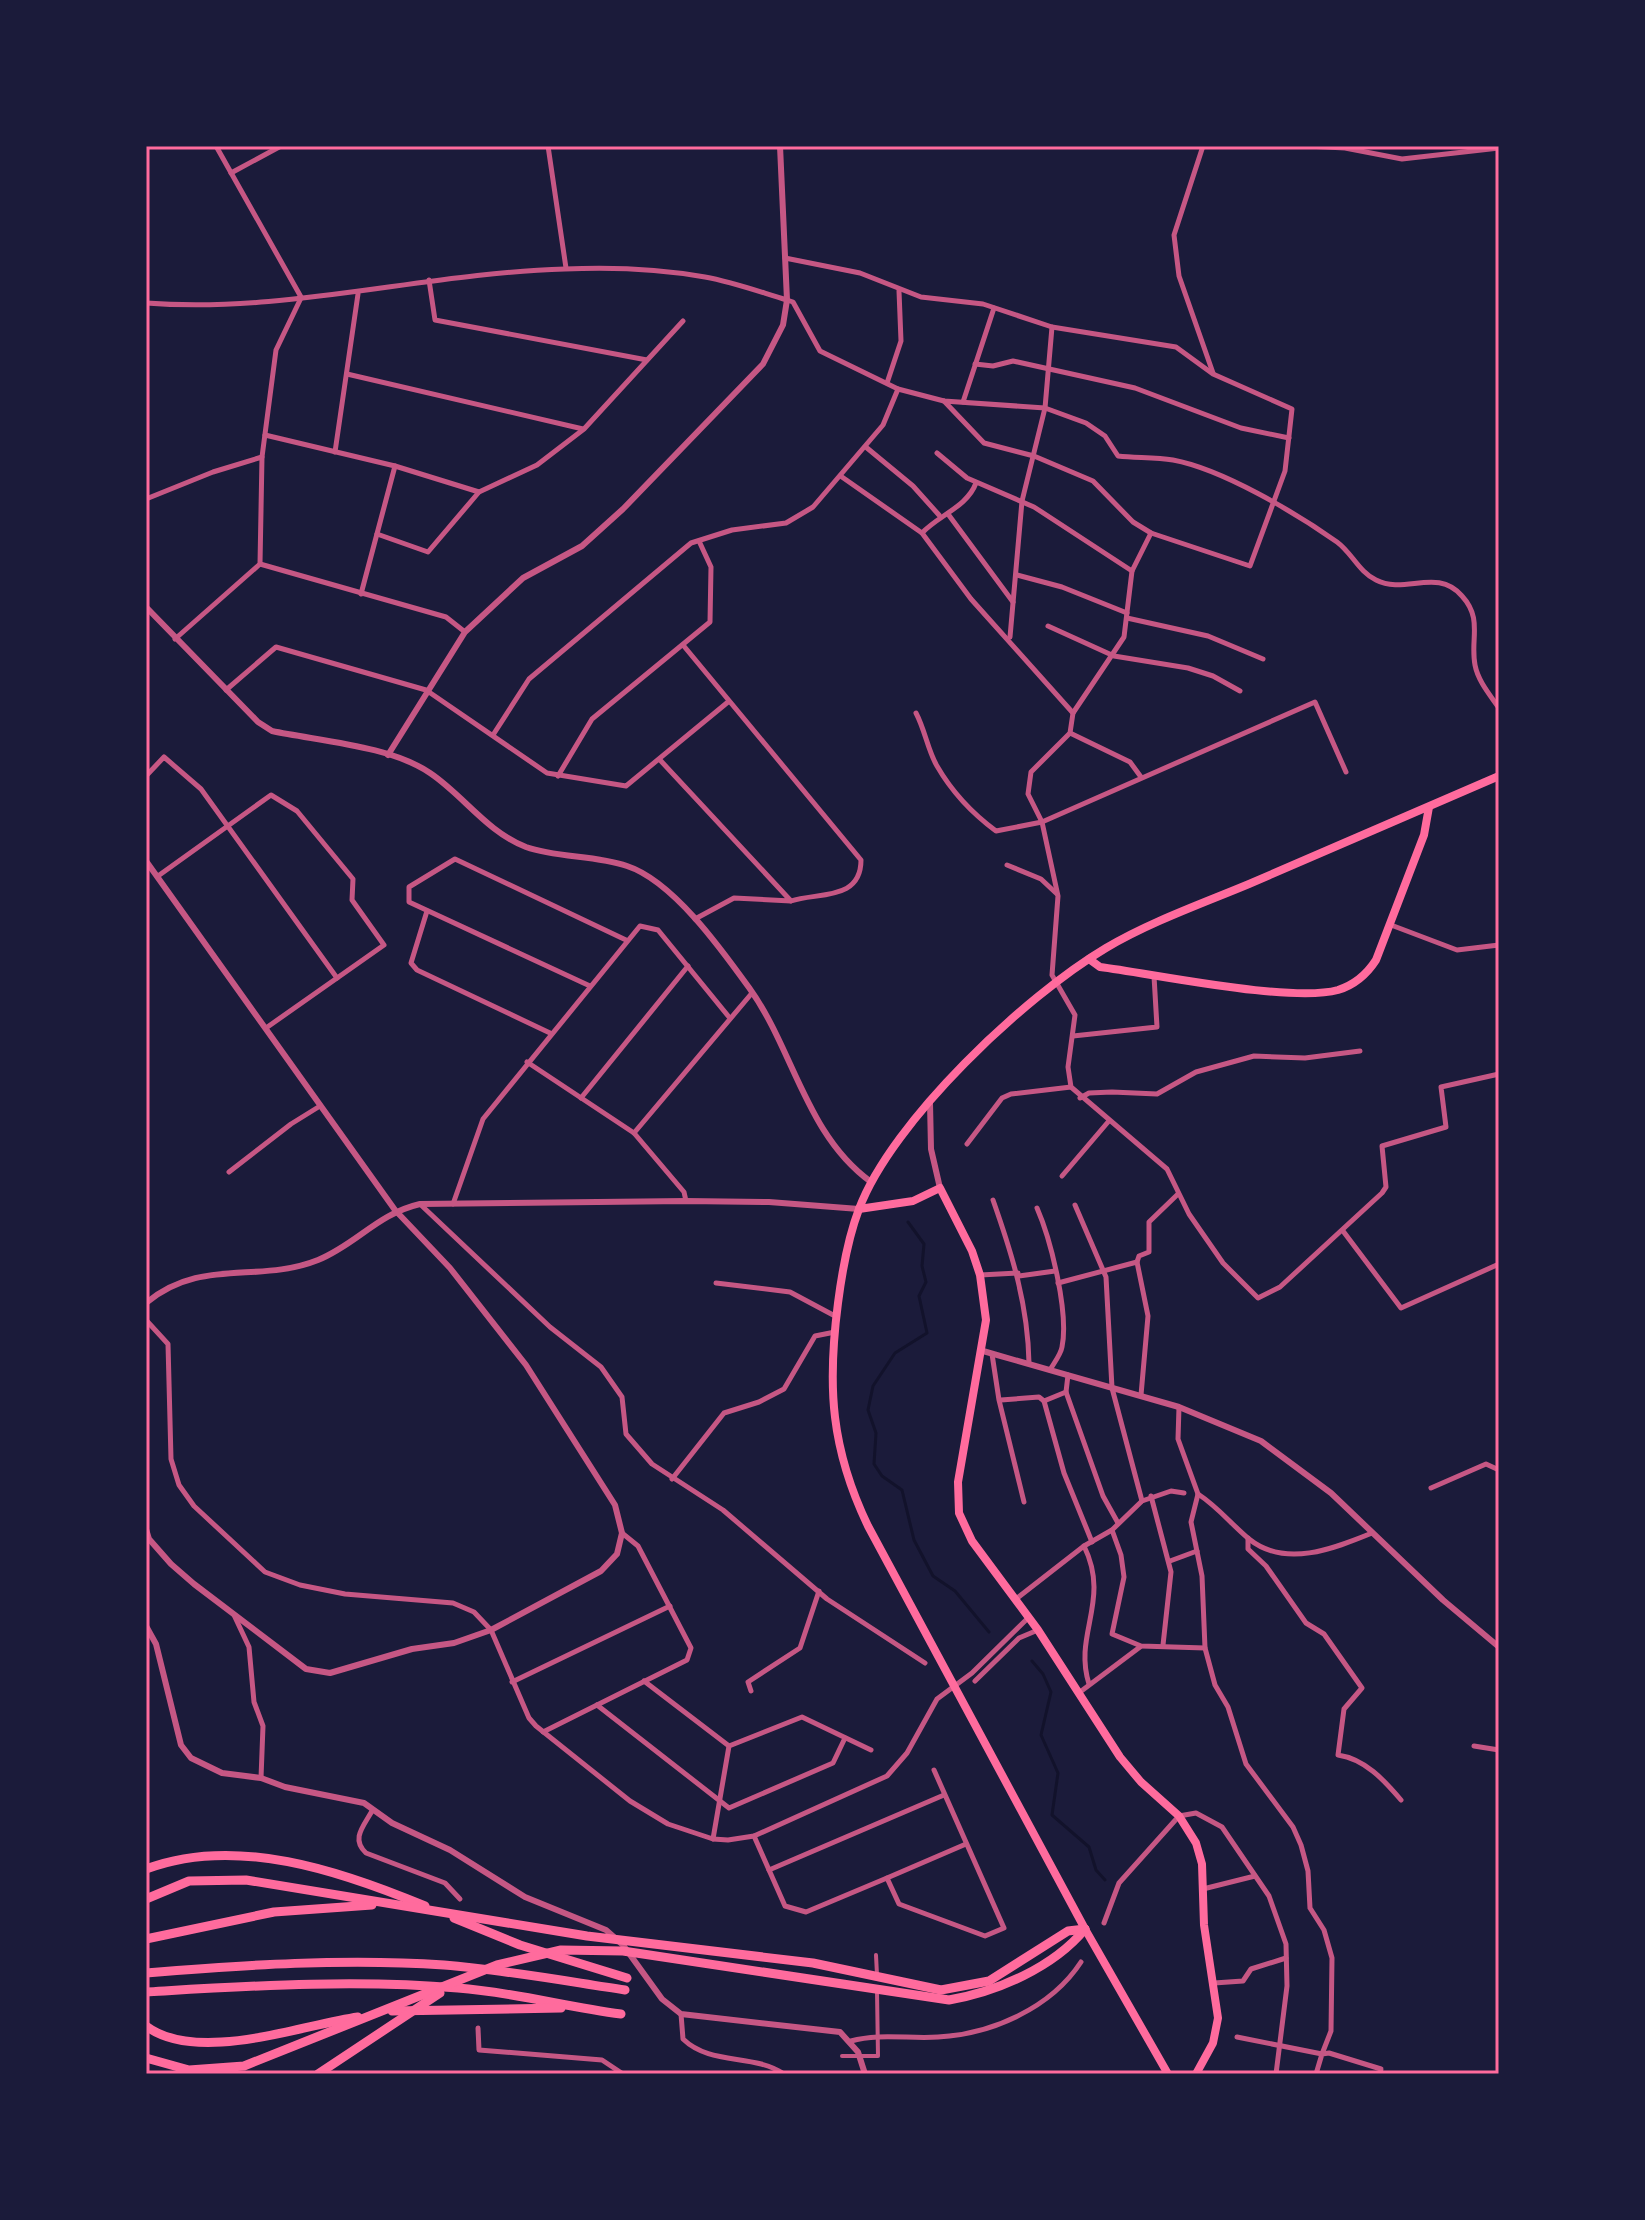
<svg xmlns="http://www.w3.org/2000/svg" width="1645" height="2220" font-family="'IBM Plex Sans',sans-serif">
  <style>
    .lines { fill: none; stroke-linecap: round; stroke-linejoin: round }
    .stream { stroke: #12122b; stroke-width: 3 }
    .pedestrian { stroke: #c65784; stroke-width: 4 }
    .minor { stroke: #c65784; stroke-width: 5 }
    .tertiary { stroke: #c65784; stroke-width: 6 }
    .primary { stroke: #ff6b9d; stroke-width: 8 }
    .motorway { stroke: #ff6b9d; stroke-width: 9 }
    .neatline { fill: none; stroke: #ff6b9d; stroke-width: 3 }
  </style>
  <rect width="100%" height="100%" fill="#1b1b3a"/>
  <g class="lines">
    <g class="stream">
      <polyline points="908,1222 924,1244 922,1266 926,1282 919,1296 927,1333 895,1353 873,1386 868,1410 876,1433 874,1464 882,1476 902,1490 914,1540 933,1576 955,1591 989,1632"/>
      <polyline points="1032,1661 1043,1674 1051,1692 1041,1735 1058,1773 1052,1815 1089,1847 1096,1870 1105,1880"/>
    </g>
    <g class="pedestrian">
      <polyline points="876,1955 877,1975"/>
      <polyline points="842,2056 878,2056 877,1991"/>
    </g>
    <g class="minor">
      <polyline points="216,146 301,297"/>
      <polyline points="548,146 566,268"/>
      <polyline points="1203,146 1174,235 1179,276 1213,373"/>
      <polyline points="1307,146 1345,148 1402,159 1499,148"/>
      <polyline points="231,173 281,146"/>
      <polyline points="785,258 860,273 921,297 983,304 1052,327 1176,347 1213,374 1292,409 1285,471 1250,566 1151,533 1133,522 1093,481 1034,456 984,443 944,401"/>
      <polyline points="429,280 435,320 647,360"/>
      <path d="M146,303c141,11 278,-30 419,-34 45,-2 95,0 140,8 28,5 55,15 82,23l6,2 27,49 78,38 46,12 101,7 41,15 19,13 13,20c18,2 37,1 55,4 49,9 123,53 164,82 15,11 22,30 39,38 29,15 61,-13 86,16 21,23 8,43 13,69 3,16 15,30 24,43"/>
      <polyline points="975,364 993,366 1013,361 1135,388 1241,428 1289,438"/>
      <polyline points="347,374 583,429"/>
      <polyline points="887,383 901,341 899,291"/>
      <polyline points="963,402 994,308"/>
      <polyline points="265,435 395,466 479,492"/>
      <polyline points="867,448 913,486 939,515"/>
      <polyline points="335,452 358,294"/>
      <polyline points="937,453 967,478 1034,507 1132,571"/>
      <polyline points="842,477 922,533 971,599 1073,713"/>
      <polyline points="146,499 213,472 262,457"/>
      <polyline points="948,514 1013,602"/>
      <path d="M922,533c17,-18 45,-26 54,-50"/>
      <polyline points="1151,533 1132,571 1124,637 1073,713 1070,733 1031,772 1028,794 1042,822 1058,896 1052,975 1075,1015 1068,1067 1071,1087 1167,1169 1189,1214 1223,1263 1258,1298 1280,1287 1382,1193 1386,1187 1382,1146 1446,1127 1441,1087 1499,1074"/>
      <polyline points="377,534 428,552 479,492 537,465 584,429 683,321"/>
      <polyline points="260,564 446,617 465,632"/>
      <polyline points="1017,575 1062,587 1127,613"/>
      <polyline points="361,594 395,466"/>
      <polyline points="1127,618 1208,636 1263,659"/>
      <polyline points="1048,626 1114,656 1188,668 1213,676 1240,691"/>
      <polyline points="1010,637 1022,501 1045,408 1052,327"/>
      <polyline points="175,639 260,564 262,457 276,350 301,298"/>
      <path d="M683,645l178,215c0,41 -43,32 -70,41"/>
      <polyline points="226,690 276,647 426,690 547,773 626,786 728,702"/>
      <path d="M916,713c9,17 12,38 21,53 15,26 36,48 59,65l46,-9 273,-120 31,70"/>
      <polyline points="1070,733 1130,762 1141,777"/>
      <polyline points="493,735 529,679 691,543 732,530 786,523 813,507 883,425 898,389"/>
      <polyline points="660,760 791,901 734,898 695,919"/>
      <polyline points="146,776 164,757 201,789 337,978"/>
      <polyline points="558,776 592,719 710,622 711,567 699,541"/>
      <polyline points="1007,865 1041,879 1057,894"/>
      <polyline points="158,876 271,795 297,811 353,879 352,900 384,945 266,1028"/>
      <polyline points="427,911 411,963 417,970 550,1033"/>
      <polyline points="1391,925 1457,950 1499,945"/>
      <polyline points="590,986 409,902 409,887 455,859 626,940"/>
      <polyline points="1073,1036 1157,1027 1154,976"/>
      <polyline points="527,1062 634,1133 684,1192 686,1201"/>
      <polyline points="581,1098 688,966"/>
      <polyline points="1080,1098 1089,1093 1112,1092 1157,1094 1196,1072 1254,1056 1305,1058 1360,1051"/>
      <polyline points="634,1133 752,993"/>
      <polyline points="967,1144 1002,1098 1011,1094 1071,1087"/>
      <polyline points="229,1172 291,1124 320,1106"/>
      <polyline points="1062,1176 1108,1122"/>
      <path d="M993,1200c19,54 35,105 36,163"/>
      <polyline points="453,1204 483,1119 640,926 658,930 729,1017"/>
      <polyline points="421,1205 550,1327 601,1367 622,1397 626,1434 652,1464 723,1510 827,1599 925,1663"/>
      <polyline points="1075,1205 1106,1277 1112,1388 1142,1501"/>
      <path d="M1037,1208c14,32 32,105 25,139 -1,7 -8,16 -12,23"/>
      <polyline points="1343,1231 1401,1308 1499,1264"/>
      <polyline points="1137,1262 1139,1256 1149,1252 1149,1222 1178,1194"/>
      <polyline points="980,1275 1018,1273"/>
      <polyline points="1019,1276 1055,1271"/>
      <polyline points="716,1283 790,1292 835,1316"/>
      <polyline points="1058,1283 1137,1262 1148,1316 1141,1395"/>
      <polyline points="146,1320 168,1344 171,1459 179,1485 194,1506 265,1572 300,1585 345,1594 453,1603 474,1612 491,1630 529,1718 536,1726 630,1801 668,1824 713,1839 728,1840 754,1836 887,1776 907,1753 937,1699 972,1673 1028,1618"/>
      <polyline points="992,1354 999,1400 1024,1502"/>
      <polyline points="1068,1375 1066,1392 1103,1496 1118,1523"/>
      <polyline points="1066,1392 1044,1401 1064,1473 1092,1542"/>
      <polyline points="1001,1400 1039,1397 1044,1401"/>
      <polyline points="1179,1407 1178,1439 1198,1494 1191,1522 1202,1576 1205,1648 1215,1685 1228,1707 1246,1764 1293,1827 1301,1845 1308,1871 1310,1908 1324,1930 1332,1958 1331,2031 1322,2054 1237,2037"/>
      <polyline points="672,1479 724,1413 759,1402 784,1389 815,1336 835,1332"/>
      <polyline points="1431,1488 1486,1464 1499,1470"/>
      <path d="M1198,1494c20,13 33,30 51,45 36,29 84,10 123,-6"/>
      <polyline points="1151,1496 1171,1572 1163,1645"/>
      <polyline points="1112,1530 1121,1555 1124,1577 1112,1634 1141,1646 1205,1648"/>
      <path d="M1248,1538v11l18,17 40,57 18,11 38,54 -18,21 -6,46c27,4 46,25 63,45"/>
      <path d="M1084,1546c27,55 -11,88 5,138"/>
      <polyline points="1170,1561 1197,1551"/>
      <polyline points="1016,1599 1084,1546 1112,1530 1142,1501 1171,1491 1184,1493"/>
      <polyline points="234,1615 249,1647 254,1702 263,1726 261,1778"/>
      <polyline points="644,1681 729,1746"/>
      <polyline points="975,1681 1019,1638 1038,1630"/>
      <polyline points="512,1682 670,1606"/>
      <polyline points="751,1691 748,1682 800,1648 819,1591"/>
      <polyline points="1080,1692 1140,1647"/>
      <polyline points="597,1705 729,1808 833,1763 845,1738"/>
      <polyline points="543,1732 687,1660 691,1648 638,1546 622,1533"/>
      <polyline points="1474,1746 1499,1750"/>
      <path d="M372,1811c-9,16 -21,28 -6,42l79,30 15,16"/>
      <polyline points="754,1836 785,1906 806,1912 887,1878 899,1904 985,1936 1004,1928 934,1770"/>
      <polyline points="713,1839 729,1746 802,1717 871,1750"/>
      <polyline points="769,1870 944,1795"/>
      <polyline points="887,1878 966,1844"/>
      <polyline points="1203,1889 1255,1876"/>
      <polyline points="1104,1923 1119,1883 1179,1816 1196,1813 1222,1827 1269,1896 1286,1944 1287,1986 1276,2074"/>
      <polyline points="1214,1983 1243,1981 1251,1969 1286,1958"/>
      <path d="M681,2014l2,25c28,27 70,14 101,35"/>
      <polyline points="478,2028 479,2050 602,2060 623,2074"/>
      <path d="M851,2041c28,-8 58,-2 87,-4 54,-3 113,-29 143,-75"/>
      <polyline points="1316,2074 1322,2054 1329,2053 1381,2069 1380,2074"/>
    </g>
    <g class="tertiary">
      <path d="M146,607l112,115 14,9c47,10 119,15 158,42 33,22 57,59 96,74 31,11 69,8 101,19 46,15 95,84 123,123 44,62 56,146 121,193"/>
      <polyline points="388,755 465,632 523,578 582,546 623,509 763,364 783,325 787,300 780,146"/>
      <polyline points="146,861 395,1210 450,1268 526,1365 615,1505 622,1533 617,1554 601,1571 491,1630 454,1643 412,1649 330,1673 306,1669 194,1584 171,1564 149,1539 146,1529"/>
      <polyline points="930,1103 931,1149 940,1188"/>
      <path d="M146,1303c55,-46 112,-19 172,-43 39,-16 59,-46 102,-56l266,-3 83,1 90,7"/>
      <polyline points="983,1351 1179,1407 1261,1441 1331,1493 1443,1600 1499,1647"/>
      <polyline points="146,1626 156,1644 181,1745 191,1758 222,1773 261,1778 285,1787 364,1803 392,1823 450,1850 525,1897 606,1930 623,1945 662,1999 681,2014 840,2032 858,2052 865,2074"/>
      <polyline points="1047,2074 1049,2074"/>
    </g>
    <g class="primary">
      <path d="M1089,959l11,8c55,7 191,36 238,23 16,-5 29,-16 38,-30l48,-125 5,-28"/>
      <polyline points="859,1209 913,1201 940,1188 972,1251 980,1275 986,1320 958,1482 959,1513 972,1541 1038,1630 1120,1757 1141,1782 1179,1816 1196,1843 1202,1864 1204,1925 1218,2018 1213,2043 1196,2074"/>
      <path d="M1168,2074l-83,-145 -217,-403c-37,-77 -41,-139 -30,-223 4,-31 10,-65 21,-94 33,-88 166,-213 247,-261 44,-26 95,-44 143,-64 83,-36 167,-72 250,-108"/>
    </g>
    <g class="motorway">
      <path d="M146,1869c90,-34 195,2 279,37"/>
      <polyline points="146,1899 189,1881 246,1880 587,1936 813,1963 941,1990 989,1981 1068,1931 1085,1929"/>
      <polyline points="454,1918 520,1945 627,1978"/>
      <polyline points="146,1939 274,1912 372,1905"/>
      <path d="M146,1973c99,-8 199,-15 298,-8 61,5 121,16 181,25"/>
      <path d="M146,1992c104,-6 208,-13 312,-4 55,4 108,19 163,26"/>
      <polyline points="392,2011 561,2008"/>
      <path d="M146,2026c51,38 152,0 212,-9"/>
      <path d="M146,2058l43,12 55,-4 253,-101 64,-15 62,1 326,49c48,-8 105,-33 136,-71"/>
      <polyline points="318,2074 440,1993"/>
    </g>
  </g>
  <rect width="1645" height="2220" fill="none" stroke="#1b1b3a" stroke-width="296"/>
  <rect x="148" y="148" width="1349" height="1924" class="neatline"/>
</svg>
